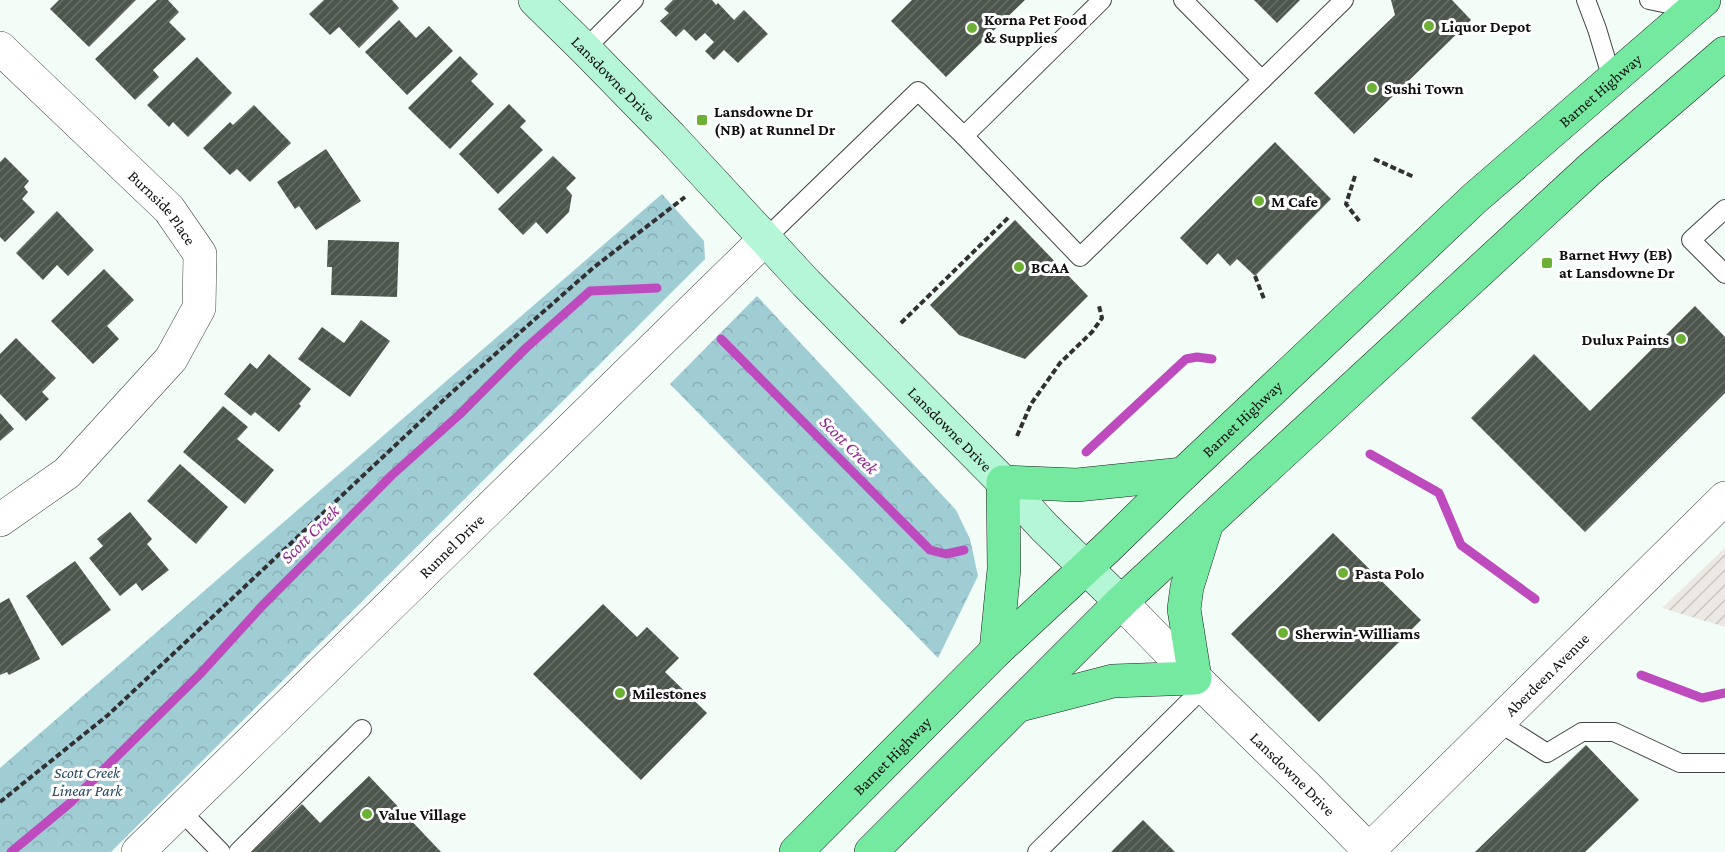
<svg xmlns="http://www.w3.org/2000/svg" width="1725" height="852" font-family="'Crimson Pro',serif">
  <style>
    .industrial { fill: url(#industrial-furrows) }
    .forest { fill: url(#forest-crowns) }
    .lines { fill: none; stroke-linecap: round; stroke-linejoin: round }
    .stream { stroke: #be4bbe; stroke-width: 9 }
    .building { fill: url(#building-hatch) }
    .lane-casing { stroke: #424242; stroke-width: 20 }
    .street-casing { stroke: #424242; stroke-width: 34 }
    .secondary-casing { stroke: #313131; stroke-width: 34 }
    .primary-casing { stroke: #202020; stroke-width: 34 }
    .path { stroke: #313131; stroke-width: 4; stroke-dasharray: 6 3; stroke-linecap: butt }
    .lane { stroke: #fff; stroke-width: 18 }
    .street { stroke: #fff; stroke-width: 33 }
    .secondary { stroke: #b4f6d5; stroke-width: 33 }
    .primary { stroke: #76e9a0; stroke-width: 33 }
    .poi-dot { fill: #6cb036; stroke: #fff; stroke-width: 2 }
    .labels { text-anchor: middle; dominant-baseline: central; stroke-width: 6; stroke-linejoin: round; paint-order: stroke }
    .poi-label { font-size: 16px; font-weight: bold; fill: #0f0f0f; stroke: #fff; text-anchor: start }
    .street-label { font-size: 16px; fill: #0f0f0f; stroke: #fff }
    .park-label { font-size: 16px; font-style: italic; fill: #264960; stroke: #fff }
    .water-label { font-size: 18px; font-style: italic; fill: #93258f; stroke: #fff }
  </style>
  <defs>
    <pattern id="industrial-furrows" width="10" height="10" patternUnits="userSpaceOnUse" patternTransform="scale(1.5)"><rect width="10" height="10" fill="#ece8e4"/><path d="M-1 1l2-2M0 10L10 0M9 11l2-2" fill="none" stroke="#c9c6c2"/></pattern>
    <pattern id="forest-crowns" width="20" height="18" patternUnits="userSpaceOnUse" patternTransform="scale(1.5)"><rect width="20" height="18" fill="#a0ccd4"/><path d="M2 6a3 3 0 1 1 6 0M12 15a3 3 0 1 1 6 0" fill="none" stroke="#89aeb5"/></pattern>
    <pattern id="building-hatch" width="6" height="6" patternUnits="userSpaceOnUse" patternTransform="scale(1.5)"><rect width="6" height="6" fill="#4c564c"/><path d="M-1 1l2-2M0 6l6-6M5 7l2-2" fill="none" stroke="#676e67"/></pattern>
  </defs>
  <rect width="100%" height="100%" fill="#f2fdf7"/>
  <polygon class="industrial" points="1725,548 1725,627 1662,608"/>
  <g class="forest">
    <polygon points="662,194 704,241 705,259 111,852 0,852 0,768"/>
    <polygon points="757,296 956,510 970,539 978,576 938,658 670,384"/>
  </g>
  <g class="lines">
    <g class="stream">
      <polyline points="721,339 930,550 946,554 964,550"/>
      <polyline points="1086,452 1186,359 1197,357 1212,359"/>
      <polyline points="1370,454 1439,493 1461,545 1535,599"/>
      <polyline points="1641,675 1702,698 1725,693"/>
      <polyline points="11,852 70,803 201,673 262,606 392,475 459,415 526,348 590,291 657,288"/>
    </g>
  </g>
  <g class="building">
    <polygon points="59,0 136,0 89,47 50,9"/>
    <polygon points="157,0 168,0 179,12 169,22 186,39 153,70 159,77 135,100 95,59"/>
    <polygon points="324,0 392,0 399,8 359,48 339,27 330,35 309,14"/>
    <polygon points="673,0 712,0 716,5 718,3 734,20 744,10 768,34 738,63 724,50 714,60 705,51 714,42 705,33 696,41 684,29 676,37 660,21 669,13 664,9"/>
    <polygon points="912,0 1025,0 946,77 891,21"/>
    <polygon points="1254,0 1300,0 1277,23"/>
    <polygon points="1391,0 1452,0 1471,20 1354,134 1314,93 1395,15"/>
    <polygon points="399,20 416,38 429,26 453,51 407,95 365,52"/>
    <polygon points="460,56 478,74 471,81 494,104 450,149 408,108"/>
    <polygon points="197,57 232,93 188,137 173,122 169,127 147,105"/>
    <polygon points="509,104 526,121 520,127 543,150 498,194 459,154"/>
    <polygon points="254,105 291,143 250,182 237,169 230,175 203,148 230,122 233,125"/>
    <polygon points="1275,142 1331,199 1255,276 1237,259 1230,266 1218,253 1207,265 1180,238"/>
    <polygon points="326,149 361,201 316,230 299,206 295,209 277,182"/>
    <polygon points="553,156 576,178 566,188 572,195 569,212 547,234 536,222 523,235 498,209"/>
    <polygon points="5,157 29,181 24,187 28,192 22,199 35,212 5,242 0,237 0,162"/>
    <polygon points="57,211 94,250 68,276 57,265 43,280 16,253"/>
    <polygon points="1015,220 1088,296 1025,359 959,335 930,305"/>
    <polygon points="328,240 399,242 397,297 331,295 332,267 327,267"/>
    <polygon points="104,269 134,300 107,326 119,339 93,364 51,321"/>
    <polygon points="1695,306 1725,337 1725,393 1585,532 1471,418 1534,354 1590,411"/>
    <polygon points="361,320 390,341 350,397 298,359 322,327 344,343"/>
    <polygon points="16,338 56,378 42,392 49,399 26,421 0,394 0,354"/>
    <polygon points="269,354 311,389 299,404 301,406 279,432 255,412 251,416 224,394 250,363 257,369"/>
    <polygon points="223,406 248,427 237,439 274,470 245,504 183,452"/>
    <polygon points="0,413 14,429 0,441"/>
    <polygon points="180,464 228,507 196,544 147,501"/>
    <polygon points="130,512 152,539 147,544 169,570 142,591 136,583 120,596 89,558 103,546 97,539"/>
    <polygon points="1333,533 1421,620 1319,722 1231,634"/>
    <polygon points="75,561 111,610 62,646 26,596"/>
    <polygon points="9,598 40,659 9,675 7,672 0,675 0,603"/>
    <polygon points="603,604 637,637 647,627 679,658 665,672 707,713 641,780 533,674"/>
    <polygon points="1586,745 1639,800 1585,852 1475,852"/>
    <polygon points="369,776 441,852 252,852 302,804 320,823"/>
    <polygon points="1143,820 1175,852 1111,852"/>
  </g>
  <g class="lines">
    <defs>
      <g id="lane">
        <polyline points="1183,0 1262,80 1344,0"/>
        <polyline points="1586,0 1597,29 1612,79"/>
        <polyline points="1649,0 1692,9"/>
        <polyline points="585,49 634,0"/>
        <polyline points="964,136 1080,257 1262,80"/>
        <polyline points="1725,209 1691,240 1725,274"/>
        <polyline points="765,239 918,91 964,136 1102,0"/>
        <polyline points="1498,722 1547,753 1582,732 1614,732 1680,763 1725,763"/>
        <polyline points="180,810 221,852"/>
        <polyline points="238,852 362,729"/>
        <polyline points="1037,852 1204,687"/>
      </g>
      <g id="street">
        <path id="s1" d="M0,48l169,161 31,45 -1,54 -28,51 -104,114 -67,47"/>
        <path id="s2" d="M1121,602l74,76 111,108 65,66"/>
        <path id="s3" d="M1369,850l356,-352"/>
        <path id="s4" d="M138,852l627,-613"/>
      </g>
      <g id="secondary">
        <path id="s5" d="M535,0l50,49 86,88 135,146 197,199 41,45 77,75"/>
      </g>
      <g id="primary">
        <polyline points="996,651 1004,569 1003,482 1077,485 1183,474"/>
        <polyline points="1020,705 1113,681 1195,678 1184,609 1187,587 1207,523"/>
        <path id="s6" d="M796,852l200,-201 110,-102 77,-75 292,-276 229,-198"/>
        <polyline points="871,852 1121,602 1590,169 1725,53"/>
      </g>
    </defs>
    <use href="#lane" class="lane-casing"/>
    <use href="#street" class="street-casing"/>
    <use href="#secondary" class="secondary-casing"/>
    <use href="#primary" class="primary-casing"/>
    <g class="path">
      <polyline points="1374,159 1414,177"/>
      <polyline points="1355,176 1346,204 1360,222"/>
      <polyline points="1255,276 1264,299"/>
      <polyline points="901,323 1010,216"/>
      <polyline points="1017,436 1031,404 1060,363 1092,332 1102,318 1099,306"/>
      <polyline points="0,802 108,715 450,394 593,268 685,197"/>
    </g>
    <use href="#lane" class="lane"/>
    <use href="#street" class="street"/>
    <use href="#secondary" class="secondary"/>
    <use href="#primary" class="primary"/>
  </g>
  <g class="poi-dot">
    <circle cx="1429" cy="26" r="6"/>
    <circle cx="972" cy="28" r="6"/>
    <circle cx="1372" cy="88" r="6"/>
    <rect x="696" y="114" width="12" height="12" rx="3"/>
    <circle cx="1259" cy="201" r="6"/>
    <rect x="1541" y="257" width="12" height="12" rx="3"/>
    <circle cx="1019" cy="267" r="6"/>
    <circle cx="1681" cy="339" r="6"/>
    <circle cx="1343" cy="573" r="6"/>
    <circle cx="1283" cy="633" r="6"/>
    <circle cx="620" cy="693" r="6"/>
    <circle cx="367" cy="814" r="6"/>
  </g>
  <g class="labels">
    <g class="poi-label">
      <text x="984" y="19">Korna Pet Food<tspan x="984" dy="18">&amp; Supplies</tspan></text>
      <text x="1441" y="26">Liquor Depot</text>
      <text x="1384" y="88">Sushi Town</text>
      <text x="714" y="111">Lansdowne Dr<tspan x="714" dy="18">(NB) at Runnel Dr</tspan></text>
      <text x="1271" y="201">M Cafe</text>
      <text x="1559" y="254">Barnet Hwy (EB)<tspan x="1559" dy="18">at Lansdowne Dr</tspan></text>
      <text x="1031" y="267">BCAA</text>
      <text x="1669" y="339" text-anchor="end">Dulux Paints</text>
      <text x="1355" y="573">Pasta Polo</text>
      <text x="1295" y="633">Sherwin-Williams</text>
      <text x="632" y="693">Milestones</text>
      <text x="379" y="814">Value Village</text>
    </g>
    <g class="street-label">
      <text stroke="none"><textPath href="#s5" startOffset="111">Lansdowne Drive</textPath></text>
      <text stroke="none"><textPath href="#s6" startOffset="1108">Barnet Highway</textPath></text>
      <text stroke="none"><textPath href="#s1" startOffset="228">Burnside Place</textPath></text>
      <text stroke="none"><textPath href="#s6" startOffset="622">Barnet Highway</textPath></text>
      <text stroke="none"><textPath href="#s5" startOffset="597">Lansdowne Drive</textPath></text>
      <text stroke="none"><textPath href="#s4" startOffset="438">Runnel Drive</textPath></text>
      <text stroke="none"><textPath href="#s3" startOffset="250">Aberdeen Avenue</textPath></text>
      <text stroke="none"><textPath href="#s6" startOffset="136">Barnet Highway</textPath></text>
      <text stroke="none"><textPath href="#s2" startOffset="243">Lansdowne Drive</textPath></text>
    </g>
    <g class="park-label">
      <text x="87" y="772">Scott Creek<tspan x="87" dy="18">Linear Park</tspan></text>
    </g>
    <g class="water-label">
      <text transform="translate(849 445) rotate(45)">Scott Creek</text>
      <text transform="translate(310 534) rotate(-45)">Scott Creek</text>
    </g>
  </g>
</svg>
